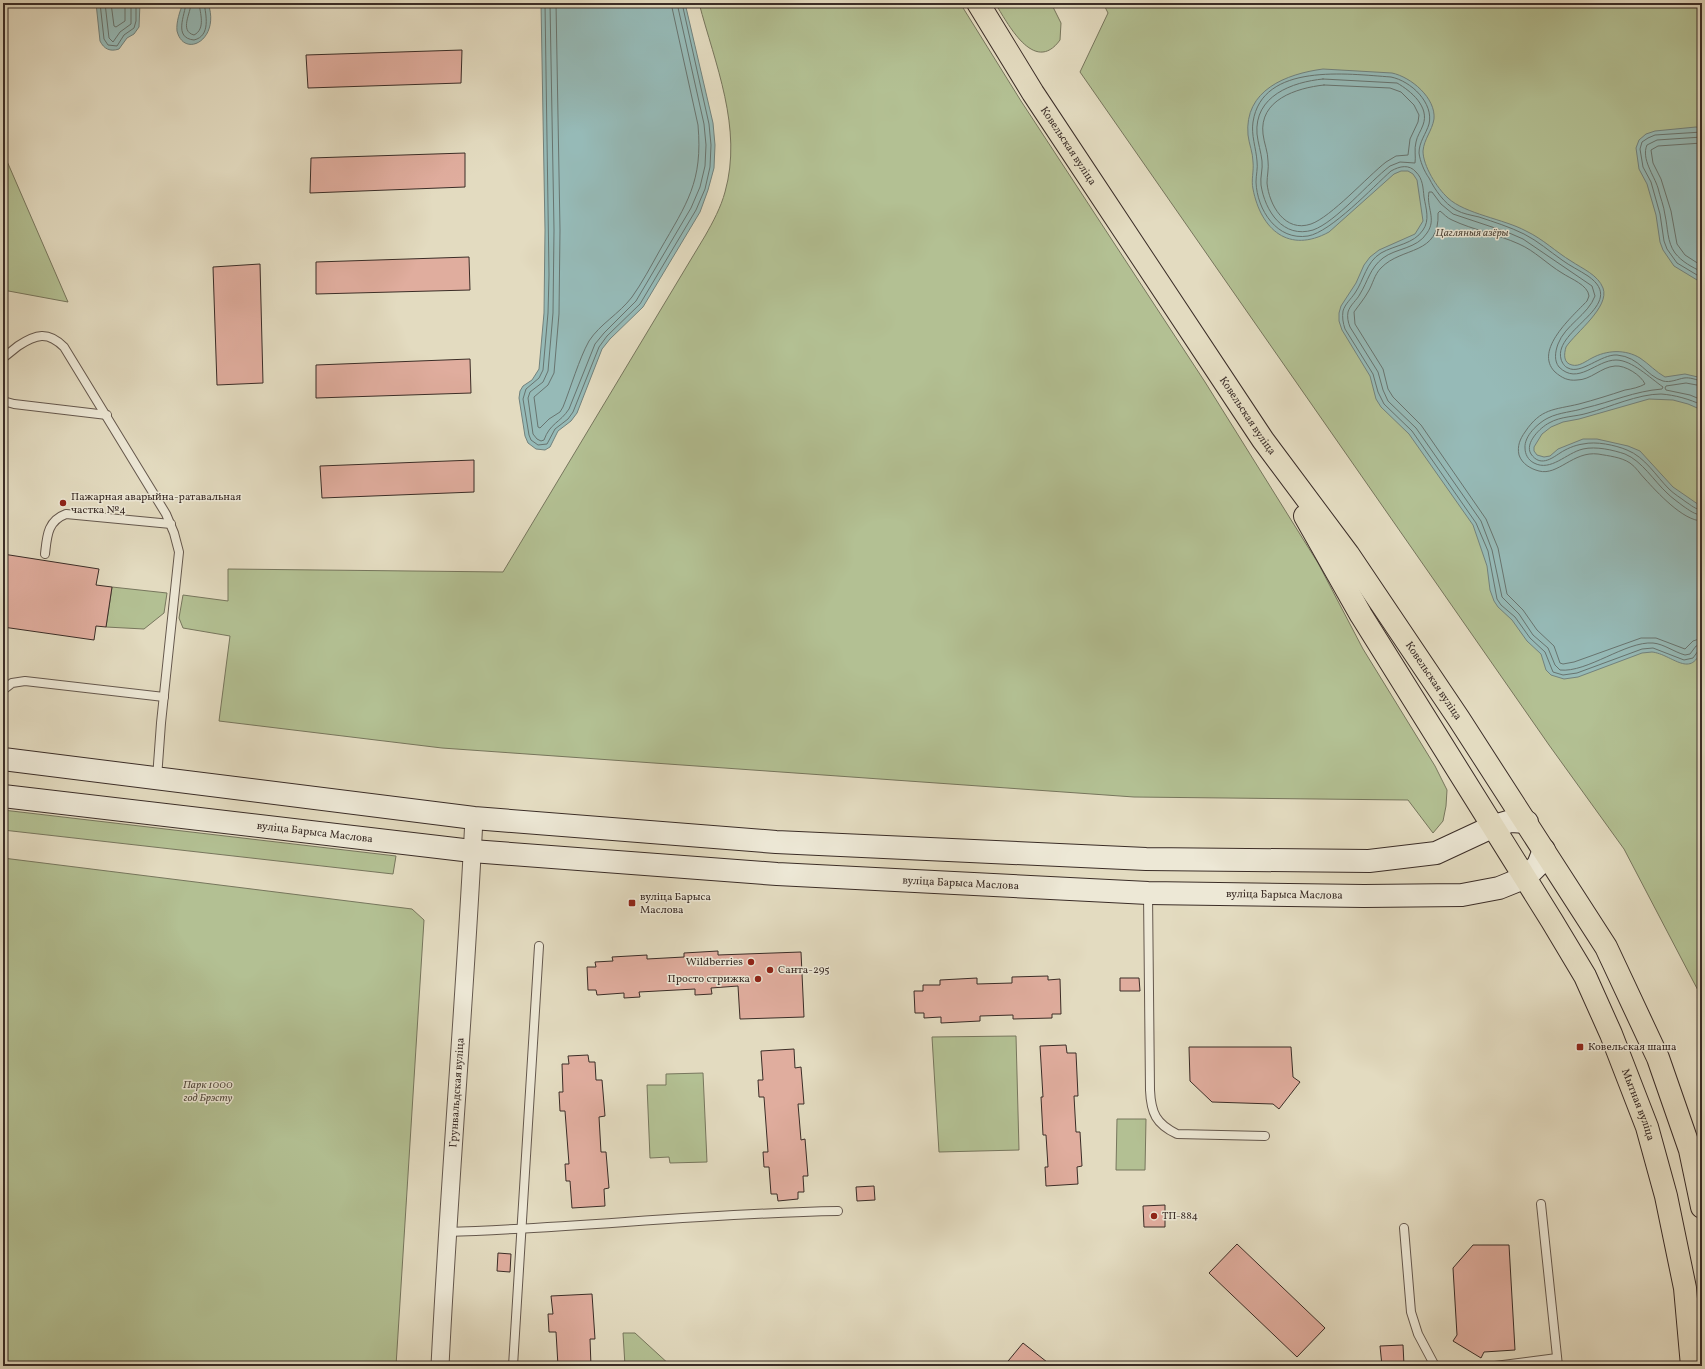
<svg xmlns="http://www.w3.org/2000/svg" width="1705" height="1369" font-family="Vollkorn,serif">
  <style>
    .green { fill: #b3c093; stroke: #77765d }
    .water { fill: #96bab7; stroke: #72827d }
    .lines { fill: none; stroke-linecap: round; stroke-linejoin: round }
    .shore { stroke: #68746f; stroke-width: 1 }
    .building { fill: #e0ad9e; stroke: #3b2d27 }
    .lane-casing { stroke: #65584d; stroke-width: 10 }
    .street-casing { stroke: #65584d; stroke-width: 19 }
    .secondary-casing { stroke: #3b2d27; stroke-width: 24 }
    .highway-casing { stroke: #3b2d27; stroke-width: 24 }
    .lane { stroke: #ede8d6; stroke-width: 8 }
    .street { stroke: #ede8d6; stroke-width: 17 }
    .secondary { stroke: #ede8d6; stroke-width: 22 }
    .highway { stroke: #e3dbc0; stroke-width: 22 }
    .poi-dot { fill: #8f2418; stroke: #ede8d6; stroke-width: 1.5 }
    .labels { text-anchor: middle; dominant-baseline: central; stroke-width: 3; stroke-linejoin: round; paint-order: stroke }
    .street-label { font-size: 11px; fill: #3b2d27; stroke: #ede8d6 }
    .park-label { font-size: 11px; font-style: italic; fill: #534a3d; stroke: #ede8d6 }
    .poi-label { font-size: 11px; fill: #3b2d27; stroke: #ede8d6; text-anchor: start }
  </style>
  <rect width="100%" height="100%" fill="#e3dbc0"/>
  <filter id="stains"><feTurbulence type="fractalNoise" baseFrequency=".005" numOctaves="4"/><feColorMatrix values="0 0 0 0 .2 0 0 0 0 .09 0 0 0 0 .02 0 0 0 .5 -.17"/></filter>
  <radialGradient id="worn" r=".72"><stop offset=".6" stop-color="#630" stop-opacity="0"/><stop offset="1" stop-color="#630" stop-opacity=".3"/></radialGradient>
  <g class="green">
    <path d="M699,3h261l61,98 184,281 113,181 45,86 72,117 12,24 -1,16 -3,15 -10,12 -25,-33 -274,-3 -692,-49 -223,-27 11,-85 -47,-8 -4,-10 4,-23 45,6v-32l275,3 202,-336c8,-14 16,-29 20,-44 18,-64 -10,-128 -26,-189z"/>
    <path d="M995,3h56l10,20 -1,17c-26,36 -53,-18 -65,-37z"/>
    <polygon points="1103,3 1702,3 1702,998 1624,849 1549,745 1080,72 1108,13"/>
    <polygon points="3,152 68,302 3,290"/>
    <polygon points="112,587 167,593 164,613 144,629 106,627"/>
    <polygon points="3,810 396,856 393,874 3,830"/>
    <polygon points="3,858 412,909 424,920 396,1366 3,1366"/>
    <polygon points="1016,1036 1019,1150 939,1152 932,1037"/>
    <polygon points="703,1073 707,1162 670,1163 669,1157 650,1158 647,1085 666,1085 666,1074"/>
    <polygon points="1117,1119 1146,1119 1145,1170 1116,1170"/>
    <polygon points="623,1333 635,1333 671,1366 625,1366"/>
  </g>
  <g class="water">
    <path d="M96,3h44l-1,24 -5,7 -7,4 -8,11c-9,3 -15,0 -19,-8z"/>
    <path d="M183,3h25c13,37 -24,56 -31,28 -1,-9 3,-20 6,-28z"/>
    <polygon points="541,3 685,3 713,123 715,145 714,168 708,190 700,212 643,307 610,339 602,349 577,413 571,421 558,431 550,447 545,450 536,449 528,443 525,436 519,398 520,391 523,386 532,380 539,369 544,313 545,230"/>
    <path d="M1323,69l69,4c19,4 44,25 42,46 -2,12 -10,20 -11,32 0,15 14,37 25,47 17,16 56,21 78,33 17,8 30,21 45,30 12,8 27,14 32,27 7,19 -27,44 -37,59 -2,7 -3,16 6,18 7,2 14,-4 20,-7 15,-8 33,-9 48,0 9,6 16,14 25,19l20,-3 17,4v32l-14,-6 -15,-4 -24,-1 -70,20 -16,3 -12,5 -9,7 -8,13v4l3,4 7,2 6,-1 8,-7 25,-10h14l31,7 12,5 33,36 29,20v140c-10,34 -30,7 -50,5 -3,0 -7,1 -10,1l-64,24 -14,2 -13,-4 -5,-5 -5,-16 -14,-13 -15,-21 -14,-13 -4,-6 -4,-11 -3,-24 -14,-41 -64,-91 -28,-27 -5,-8 -6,-23 -28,-46 -3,-9v-8l2,-7 15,-23 8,-18 6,-8 9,-7 36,-16 8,-13 -6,-41 -4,-6 -5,-3h-7l-7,3 -65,58c-40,22 -68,-2 -76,-43 -2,-9 1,-18 0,-27 0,-9 -4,-18 -5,-27 -4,-45 38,-61 75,-66z"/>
    <polygon points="1696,127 1702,128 1702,283 1674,266 1663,250 1660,242 1656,215 1647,184 1639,169 1636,148 1639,140 1646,134 1655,131"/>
  </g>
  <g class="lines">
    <g class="shore">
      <polyline points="100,3 104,39 108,45 117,46 124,35 134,28 136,21 136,3"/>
      <polyline points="105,3 109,38 113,42 120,32 131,24 131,3"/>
      <polyline points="111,3 114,26 116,27 125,21 125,3"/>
      <path d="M186,3c-1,12 -13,35 8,37 17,-4 12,-25 10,-37"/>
      <path d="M191,3c0,10 -12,28 3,32 12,-6 6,-22 5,-32"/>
      <polyline points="545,3 549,275 548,313 543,370 539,378 526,389 523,399 529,435 531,440 538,445 547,444 555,429 568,419 573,412 599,347 607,336 640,304 696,210 705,189 710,167 711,145 709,124 682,3"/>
      <path d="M550,3l4,227 -1,83 -5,58 -5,11 -13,10 -2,6 5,36 4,5 4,2 3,-1c6,-17 16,-17 25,-31l26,-65 9,-11 32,-32 55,-93 9,-21 5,-21 1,-21 -2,-21 -27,-121"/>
      <path d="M556,3l4,227 -1,84 -5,59 -6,12 -14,12 4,30 2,1 9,-9 11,-7 3,-5c8,-20 16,-48 26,-66 11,-17 30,-27 43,-44 10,-14 19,-31 28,-47 27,-47 43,-68 38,-125l-27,-122"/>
      <path d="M1323,79l74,4c14,8 33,24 26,42 -2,6 -6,11 -7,17 -2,7 0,15 -1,21l-15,-1 -10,4c-21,16 -54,56 -77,64 -30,9 -48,-19 -52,-45 -1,-8 2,-16 1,-24 -1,-9 -4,-18 -5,-27 -3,-38 35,-52 66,-55z"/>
      <path d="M1324,85l66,3 11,4 13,13 5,10 -1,7 -8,17 -2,16 -12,1 -10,6c-19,15 -55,55 -75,62 -26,9 -42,-19 -44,-41 0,-7 2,-15 1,-22 0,-9 -4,-18 -5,-27 -4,-34 33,-46 61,-49z"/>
      <polyline points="1702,132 1655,135 1648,138 1642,142 1640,149 1643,167 1651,182 1660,214 1664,241 1667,249 1677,263 1702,278"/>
      <path d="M1702,137l-45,3 -10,5c-6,14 7,30 11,43 2,9 6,18 7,27 3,13 2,27 10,38 7,9 17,14 27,19"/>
      <polyline points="1702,143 1658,146 1651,150 1653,163 1661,179 1671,211 1677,244 1685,255 1702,266"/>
      <path d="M1702,381c-6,-1 -12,-4 -18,-3 -6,1 -14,5 -21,3 -17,-5 -23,-24 -46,-26 -16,-1 -36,20 -49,13 -3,-1 -6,-5 -7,-9 -8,-30 69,-54 27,-83 -9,-6 -18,-10 -26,-16 -13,-9 -24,-19 -38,-26 -14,-7 -30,-12 -45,-17 -8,-2 -16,-3 -23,-7 -12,-7 -21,-20 -27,-32 -5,-7 -9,-17 -10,-25 0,-11 7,-19 10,-29 5,-21 -18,-43 -38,-47 -43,-3 -129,-15 -138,45 -2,13 3,26 4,39 1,7 -1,14 -1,21 1,28 21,59 52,54 23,-4 65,-49 83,-65 9,-5 18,-7 25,1 7,7 7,16 8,25 2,12 6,23 -1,33 -9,14 -28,15 -42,23 -15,9 -17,27 -26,40 -4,6 -10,11 -12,18 -1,6 0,12 2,18l28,45 5,18 6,12 28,27 64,92 12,28 9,48 4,6 14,12 15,21 15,14 8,20 10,3 14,-2 65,-24 11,-1 31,12 9,-2 5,-7 4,-2"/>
      <polyline points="1702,386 1686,383 1666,386 1665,388 1666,390 1690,395 1702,400"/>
      <path d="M1702,405c-13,-6 -27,-10 -41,-11 -23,0 -51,13 -73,19 -13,4 -27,3 -39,10 -8,4 -25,20 -18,31 9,13 20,5 29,-1 6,-4 15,-8 23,-9 13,-3 32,1 44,6 18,7 29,26 42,39 5,5 12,9 17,13 5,3 10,8 16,8"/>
      <path d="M1702,515c-7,0 -13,-5 -19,-9 -5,-4 -11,-8 -16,-13 -13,-12 -25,-32 -42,-39 -12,-4 -29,-8 -42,-5 -17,4 -32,23 -49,14 -6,-3 -9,-9 -9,-15 -1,-12 13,-25 23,-30 12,-6 25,-6 37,-10 26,-6 50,-17 77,-19l1,-2c-13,-9 -31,-27 -47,-27 -20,0 -38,26 -57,7 -5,-6 -4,-15 -1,-23 7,-19 30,-29 37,-48l-3,-10 -69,-47 -16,-7 -54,-18 -12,-10 -9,-12h-3c-3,15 8,27 -2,41 -10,16 -31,15 -44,25 -13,10 -15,23 -23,36 -3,6 -10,11 -12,18 -1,5 0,10 2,15l28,45 5,18 5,11 28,27 65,93 11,29 10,47 17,17 14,21 15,13 7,17 5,5c27,3 66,-29 93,-27 11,1 21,9 32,12l5,-1 6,-8 6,-2"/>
      <path d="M1702,521c-19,0 -45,-29 -57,-42 -5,-5 -9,-12 -15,-16 -9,-6 -21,-7 -32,-9 -25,-3 -40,22 -59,17 -8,-2 -17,-7 -20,-16 -2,-9 1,-16 6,-23 16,-24 29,-22 54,-28 15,-4 31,-9 46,-14 7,-1 15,-3 20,-6 -4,-9 -20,-19 -30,-18 -14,1 -24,14 -38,14 -9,1 -15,-2 -22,-8 -22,-22 18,-56 32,-71l2,-5c-1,-11 -18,-17 -27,-23 -15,-9 -27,-22 -43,-29 -22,-10 -46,-14 -67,-24 -5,-2 -8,-6 -12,-9l-2,2c2,43 -36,33 -57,55 -7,7 -8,16 -13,24 -4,7 -9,13 -14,20l1,12 28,45 5,20 5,8 28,28 65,94 12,29 9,46 16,16 14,20 17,16 6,17 3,1 11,-2 67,-24h15l29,11 8,-8 9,-3"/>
    </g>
  </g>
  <g class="building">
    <polygon points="462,50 461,83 308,88 306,55"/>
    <polygon points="465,153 465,187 310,193 311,158"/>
    <polygon points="469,257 470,290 316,294 316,262"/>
    <polygon points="260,264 263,383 217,385 213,267"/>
    <polygon points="470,359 471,393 316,398 316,365"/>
    <polygon points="474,460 474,492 322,498 320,466"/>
    <polygon points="3,554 99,569 96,585 112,587 106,627 96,626 94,640 3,627"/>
    <polygon points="718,951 718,955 801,952 804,1017 740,1019 738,986 711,988 712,994 695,995 695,989 639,992 640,997 624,998 624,993 597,995 596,990 588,990 587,967 596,967 595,962 613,961 612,957 647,955 647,959 684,957 684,953"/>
    <polygon points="1048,976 1048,980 1060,979 1061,1014 1052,1014 1052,1018 1013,1019 1013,1015 980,1016 980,1021 941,1023 941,1017 924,1018 924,1013 915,1013 914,991 923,991 923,985 940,985 940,980 977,978 977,984 1012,983 1012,977"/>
    <polygon points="1120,978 1139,978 1140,991 1120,991"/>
    <polygon points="1066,1045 1067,1053 1076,1053 1078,1096 1074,1096 1076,1132 1080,1132 1082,1166 1077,1167 1078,1184 1046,1186 1045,1167 1048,1167 1046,1135 1043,1135 1041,1097 1043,1097 1040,1046"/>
    <polygon points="1189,1047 1291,1047 1293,1077 1300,1082 1279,1109 1273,1104 1212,1102 1190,1081"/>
    <polygon points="794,1049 795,1068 801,1067 804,1104 798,1104 801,1140 805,1139 808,1176 803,1176 804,1192 798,1192 798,1199 778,1201 777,1194 771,1194 769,1167 764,1167 763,1152 768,1152 764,1097 759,1097 758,1080 763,1080 761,1051"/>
    <polygon points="588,1055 589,1062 595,1062 596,1080 602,1080 605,1116 599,1117 601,1152 606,1152 609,1188 604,1189 605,1206 572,1208 570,1181 566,1181 565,1164 569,1164 565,1111 560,1111 559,1092 563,1092 562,1064 569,1064 568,1056"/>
    <polygon points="874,1186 875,1200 857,1201 856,1187"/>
    <polygon points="1165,1205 1165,1227 1144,1227 1143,1206"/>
    <polygon points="1237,1244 1325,1328 1297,1357 1209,1273"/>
    <polygon points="1473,1245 1509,1245 1515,1350 1484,1352 1481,1358 1453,1341 1457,1335 1453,1268"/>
    <polygon points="498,1253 511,1254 510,1272 497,1271"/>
    <polygon points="592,1294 595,1339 590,1339 591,1366 558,1366 556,1332 549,1332 548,1314 553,1314 551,1296"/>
    <polygon points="1023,1343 1052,1366 1004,1366"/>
    <polygon points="1403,1345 1404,1365 1382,1366 1380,1346"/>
  </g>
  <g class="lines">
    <defs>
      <g id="lane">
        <path d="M3,358c5,-4 10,-8 15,-12 18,-12 30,-15 46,1l102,167 8,19 5,19 -18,171 -4,55"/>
        <polyline points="3,401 14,404 107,415"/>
        <path d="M45,554c2,-17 2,-33 21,-40l105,10"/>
        <polyline points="3,690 12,683 25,681 164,697"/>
        <path d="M1148,893l2,197c1,23 6,34 27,44l88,2"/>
        <polyline points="1541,1204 1558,1366"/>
        <polyline points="1404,1228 1411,1312 1418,1334 1435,1366"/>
        <path d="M447,1232c130,-4 260,-19 391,-21"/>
        <polyline points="513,1366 539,946"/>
        <polyline points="1495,1366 1557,1358"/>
      </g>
      <g id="street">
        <path id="s1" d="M440,1366c9,-183 25,-365 34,-548"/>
      </g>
      <g id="secondary">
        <polyline points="3,759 474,818 776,842 1146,859 1369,861 1436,853 1494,826 1511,821 1527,822"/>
        <path id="s2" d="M3,796l469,55 305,23 371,19 216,3 98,-1 37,-7 27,-11 12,-12 6,-15"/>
      </g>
      <g id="highway">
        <path id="s3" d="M978,3l55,90 230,347 85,114 111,165 147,228 52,111 32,92 12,57"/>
        <path id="s4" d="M1305,516l56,99 191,306 33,55 26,58 36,93 19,69 19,92 7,78"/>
      </g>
    </defs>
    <use href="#lane" class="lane-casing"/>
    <use href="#street" class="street-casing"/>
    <use href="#secondary" class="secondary-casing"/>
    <use href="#highway" class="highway-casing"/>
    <use href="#lane" class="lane"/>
    <use href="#street" class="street"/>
    <use href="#secondary" class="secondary"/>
    <use href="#highway" class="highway"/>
  </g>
  <g class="poi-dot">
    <circle cx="63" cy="503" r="4"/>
    <rect x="628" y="899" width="8" height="8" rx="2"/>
    <circle cx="751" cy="962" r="4"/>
    <circle cx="770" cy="970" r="4"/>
    <circle cx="758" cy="979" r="4"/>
    <rect x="1576" y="1043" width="8" height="8" rx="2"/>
    <circle cx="1154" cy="1216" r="4"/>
  </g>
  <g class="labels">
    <g class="street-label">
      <text stroke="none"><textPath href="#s3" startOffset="169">Ковельская вуліца</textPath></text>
      <text stroke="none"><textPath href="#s3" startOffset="493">Ковельская вуліца</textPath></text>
      <text stroke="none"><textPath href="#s3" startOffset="817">Ковельская вуліца</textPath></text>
      <text stroke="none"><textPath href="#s2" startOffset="314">вуліца Барыса Маслова</textPath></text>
      <text stroke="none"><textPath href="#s2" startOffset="962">вуліца Барыса Маслова</textPath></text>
      <text stroke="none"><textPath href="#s2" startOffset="1286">вуліца Барыса Маслова</textPath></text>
      <text stroke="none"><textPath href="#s1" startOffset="274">Грунвальдская вуліца</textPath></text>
      <text stroke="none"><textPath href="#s4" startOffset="678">Мытная вуліца</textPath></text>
    </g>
    <g class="park-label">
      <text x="1472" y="233">Цагляныя азёры</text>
      <text x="208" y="1085">Парк 1000<tspan x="208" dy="13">год Брэсту</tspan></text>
    </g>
    <g class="poi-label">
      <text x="71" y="497">Пажарная аварыйна-ратавальная<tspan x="71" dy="13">частка №4</tspan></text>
      <text x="640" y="897">вуліца Барыса<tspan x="640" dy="13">Маслова</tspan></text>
      <text x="743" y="962" text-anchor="end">Wildberries</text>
      <text x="778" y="970">Санта-295</text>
      <text x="750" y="979" text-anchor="end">Просто стрижка</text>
      <text x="1588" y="1047">Ковельская шаша</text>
      <text x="1162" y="1216">ТП-884</text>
    </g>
  </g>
  <rect width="1705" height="1369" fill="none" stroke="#e3dbc0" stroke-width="16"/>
  <rect x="4" y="4" width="1697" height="1361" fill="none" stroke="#3b2d27" stroke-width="2"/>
  <rect x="8" y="8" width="1689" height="1353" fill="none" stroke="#3b2d27"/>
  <rect width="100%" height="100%" filter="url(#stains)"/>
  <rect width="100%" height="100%" fill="url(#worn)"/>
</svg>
